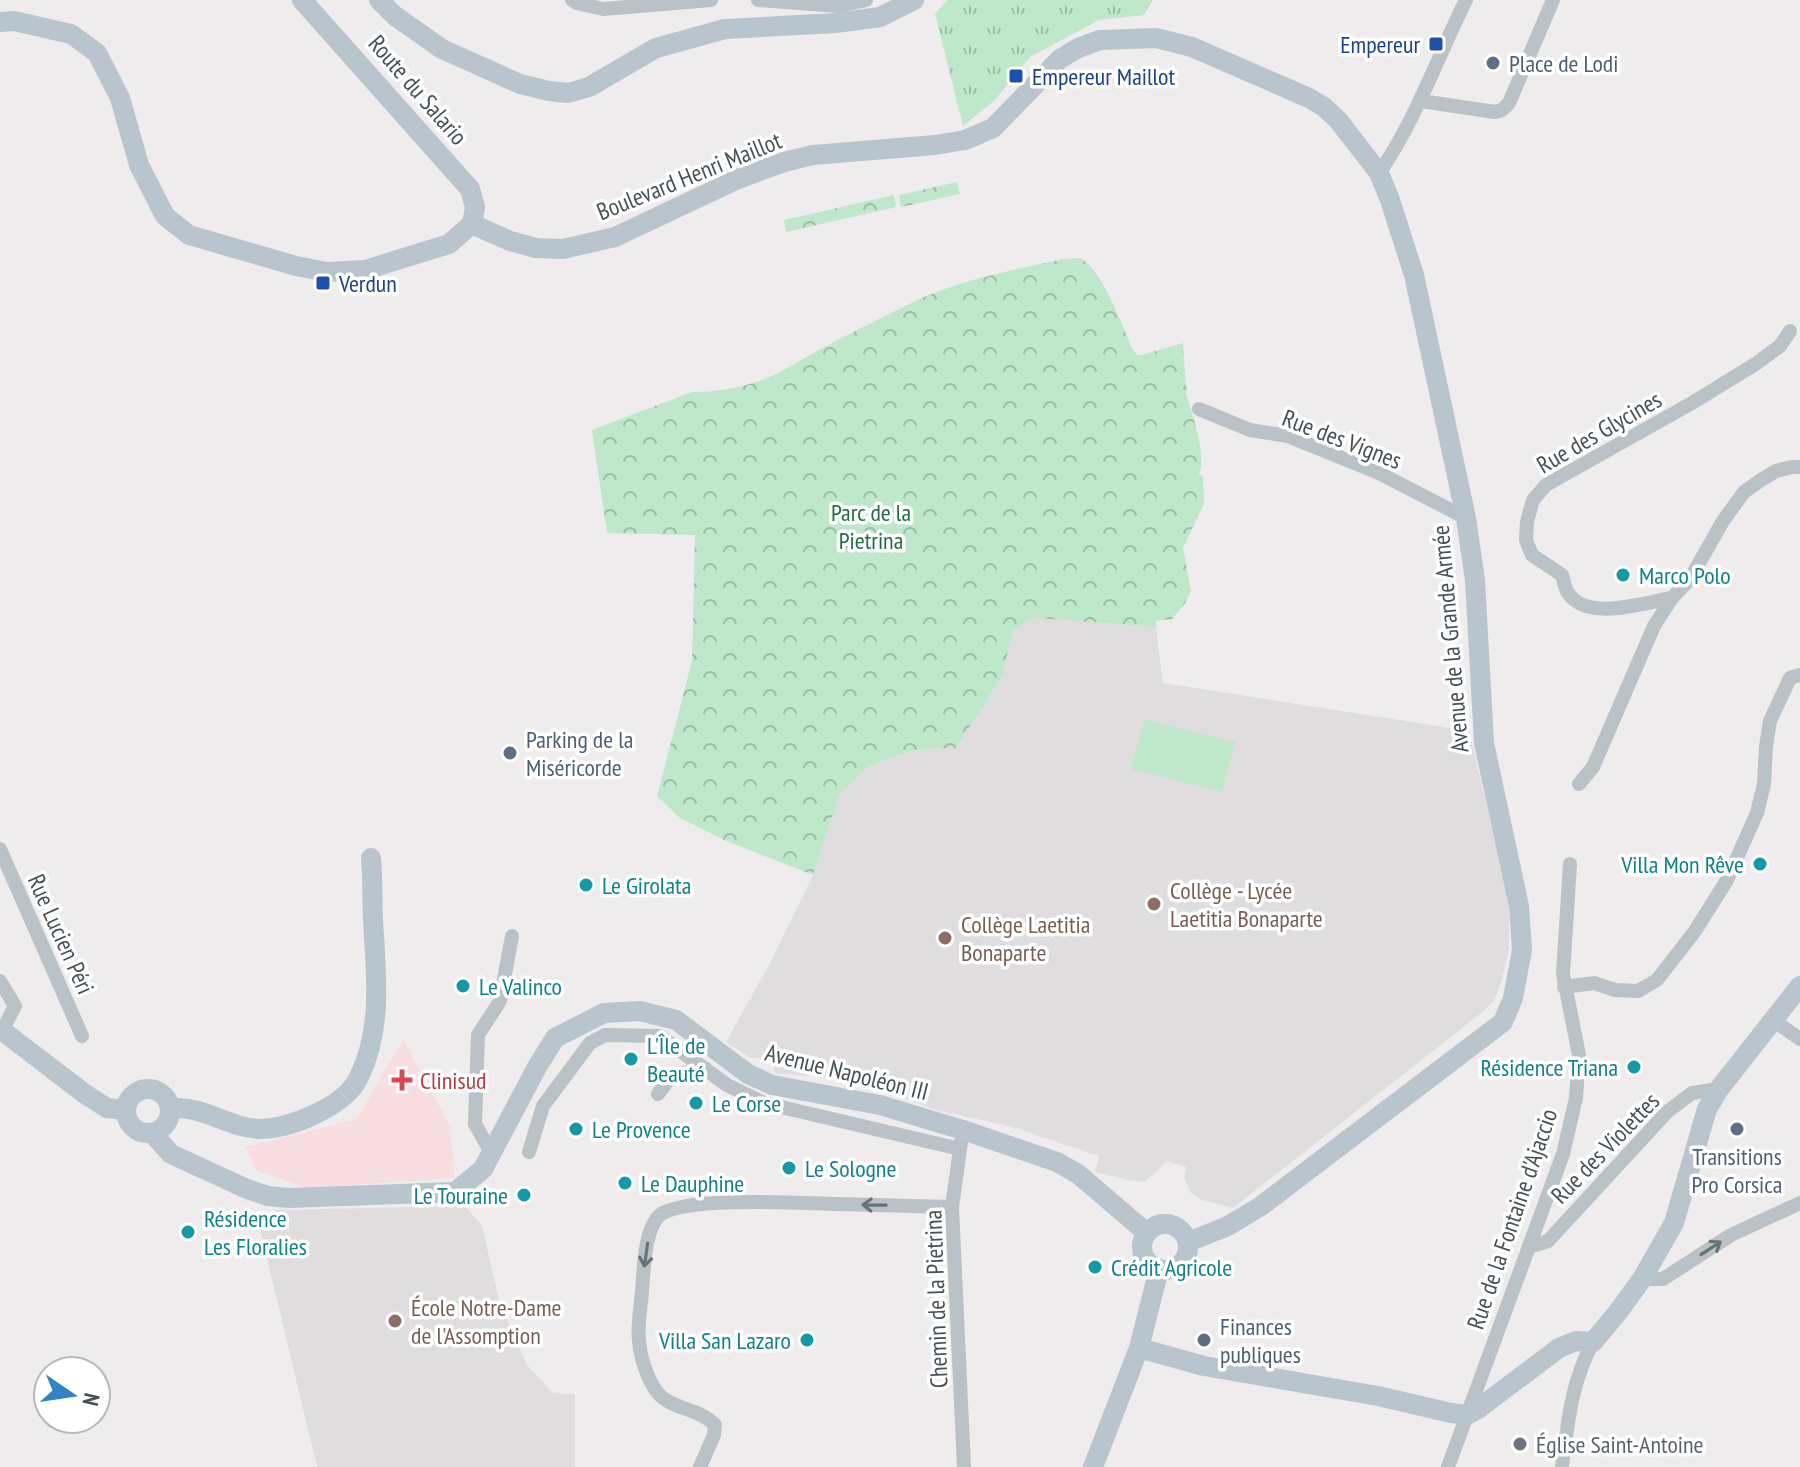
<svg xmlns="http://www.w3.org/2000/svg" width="1800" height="1467" font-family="'PT Sans Narrow',sans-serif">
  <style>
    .education { fill: #dfdddd }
    .medical { fill: #f7dddf }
    .grass { fill: url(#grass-tufts) }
    .forest { fill: url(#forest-crowns) }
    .pitch { fill: #bee8c9 }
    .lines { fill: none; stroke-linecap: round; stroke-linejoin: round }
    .street { stroke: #b9c2c7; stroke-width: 14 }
    .secondary { stroke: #b9c5cc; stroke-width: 20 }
    .oneway { stroke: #687379 }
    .transit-dot { fill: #1a4fb4; stroke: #fff; stroke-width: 3 }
    .service-dot { fill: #5c6f8a; stroke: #fff; stroke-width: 3 }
    .culture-dot { fill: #0f9aa8; stroke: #fff; stroke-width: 3 }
    .education-dot { fill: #8d6e63; stroke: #fff; stroke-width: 3 }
    .health-dot { fill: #e0444e; stroke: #fff; stroke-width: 3 }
    .worship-dot { fill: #6b7280; stroke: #fff; stroke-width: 3 }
    .labels { text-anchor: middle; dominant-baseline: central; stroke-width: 7; stroke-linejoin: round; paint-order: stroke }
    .transit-label { font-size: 24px; fill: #164399; stroke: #fff; text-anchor: start }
    .service-label { font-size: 24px; fill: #4e5e75; stroke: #fff; text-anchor: start }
    .street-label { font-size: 24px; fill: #465157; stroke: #fff }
    .park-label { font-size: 24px; fill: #216e3e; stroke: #fff }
    .culture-label { font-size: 24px; fill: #0d838f; stroke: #fff; text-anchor: start }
    .education-label { font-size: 24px; fill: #785e54; stroke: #fff; text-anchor: start }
    .health-label { font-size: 24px; fill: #be3a42; stroke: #fff; text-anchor: start }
    .worship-label { font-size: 24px; fill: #5b616d; stroke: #fff; text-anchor: start }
  </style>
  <defs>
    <pattern id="grass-tufts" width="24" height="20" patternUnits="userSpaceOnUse" patternTransform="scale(2)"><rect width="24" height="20" fill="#bee8c9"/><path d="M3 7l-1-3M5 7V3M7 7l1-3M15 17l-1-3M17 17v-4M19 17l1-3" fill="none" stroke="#9cbea6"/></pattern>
    <pattern id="forest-crowns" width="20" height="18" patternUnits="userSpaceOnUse" patternTransform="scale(2)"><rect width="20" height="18" fill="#bee8c9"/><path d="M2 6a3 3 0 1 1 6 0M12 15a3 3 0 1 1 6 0" fill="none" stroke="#9cbea6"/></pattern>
  </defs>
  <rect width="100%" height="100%" fill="#eeecec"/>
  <g class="education">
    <polygon points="1034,618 1156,627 1163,683 1469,731 1507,892 1509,916 1509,949 1501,983 1494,1001 1480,1014 1233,1208 1202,1200 1191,1193 1184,1178 1186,1167 1166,1161 1158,1171 1144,1182 1128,1180 1095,1172 1099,1156 1013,1127 936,1110 895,1095 871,1072 860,1077 851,1079 774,1073 774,1060 749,1057 726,1042 770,963 813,875 840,794 866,769 879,762 919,749 956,748 1002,677 1012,630"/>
    <polygon points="465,1206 482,1226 499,1300 527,1365 553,1393 575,1394 575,1467 317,1467 259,1225 275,1210"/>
  </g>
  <polygon class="medical" points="403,1040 450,1126 455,1178 305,1188 256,1170 246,1147 357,1119"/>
  <polygon class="grass" points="947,0 1153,0 1144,15 1099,20 1030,57 994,101 963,126 935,14"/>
  <g class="forest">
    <polygon points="957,182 960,194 901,207 899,195"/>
    <polygon points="894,195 896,207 786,232 784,220"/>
    <path d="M1080,258c23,12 42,68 53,92l5,6 45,-13 3,44 2,1 -2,5c6,21 21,61 13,81l4,2 1,28 -21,44 8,43 -7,14 -12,14 -16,2v6l-122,-9 -21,12 -11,47 -46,71 -37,1 -40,13 -13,7 -26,25 -27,81 -89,-35 -44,-22 -23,-22 35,-135 3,-126 -88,-2 -15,-103 100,-38c30,0 61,-6 88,-20 17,-9 32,-19 48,-27 31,-16 62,-32 94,-47 45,-20 93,-28 141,-39z"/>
  </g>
  <polygon class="pitch" points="1144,719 1235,742 1222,792 1131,769"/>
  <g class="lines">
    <g class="street">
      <polyline points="572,0 577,3 603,9 711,0"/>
      <polyline points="758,0 839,6 866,0"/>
      <polyline points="1421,101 1495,112 1502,110 1509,103 1553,0"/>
      <path d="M1379,173c37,-53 58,-115 87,-173"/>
      <polyline points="1199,409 1250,430 1288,436 1379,473 1466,518"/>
      <path d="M1672,598c-29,5 -85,24 -104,-5 -3,-4 -4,-12 -6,-18l-30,-20 -6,-15 1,-18 6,-22 13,-15 146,-82 65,-40 23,-17 10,-15"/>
      <polyline points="1579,784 1593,767 1654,626 1672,598 1690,579 1723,521 1744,492 1761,480 1776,471 1792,467 1800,467"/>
      <polyline points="0,849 82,1036"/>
      <polyline points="0,981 15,1006 2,1031"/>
      <polyline points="1564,987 1594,983 1615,990 1638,991 1657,980 1695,931 1727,880 1757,813 1764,784 1766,746 1770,721 1790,678 1800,675"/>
      <polyline points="1773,1020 1800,1039"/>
      <polyline points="658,1094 672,1075 706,1069"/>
      <polyline points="961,1142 952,1207 964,1467"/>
      <polyline points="491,1152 475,1124 478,1035 500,1001 512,936"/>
      <polyline points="529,1152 543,1106 590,1043 605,1035 660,1036 727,1085 764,1103 960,1149"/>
      <polyline points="1529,1247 1548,1241 1667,1112 1692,1093 1719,1089"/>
      <polyline points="1642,1279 1663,1279 1731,1235 1800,1203"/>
      <path d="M700,1467l14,-32 1,-10c-15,-17 -44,-15 -58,-33 -10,-13 -17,-36 -18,-52 -2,-16 2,-33 3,-49 2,-21 2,-62 18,-76 24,-19 142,-12 176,-11 39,1 77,2 116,3"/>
      <polyline points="1448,1467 1563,1154 1576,1098 1579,1055 1563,974 1570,864"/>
      <path d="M1562,1467c6,-45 9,-84 31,-125"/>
    </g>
    <g class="secondary">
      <polyline points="302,0 470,189 475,207 472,224"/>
      <polyline points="379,0 395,16 442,49 520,84 549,91 568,93 589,87 656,48 725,29 836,23 880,17 914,0"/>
      <polyline points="0,22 14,21 71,34 97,53 120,98 139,165 165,216 189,235 296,266 327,272 365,270 449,244 472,224"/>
      <polyline points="472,224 510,241 536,248 563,249 615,237 738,179 784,162 813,155 935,145 965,140 993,128 1060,59 1078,48 1100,40 1156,38 1192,47 1309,98 1324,107 1338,120 1379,173 1390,200 1414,275 1466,518 1475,580 1484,743 1519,906 1522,950 1513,998 1503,1022 1261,1206 1228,1226 1188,1242"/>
      <polyline points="0,1029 85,1094 107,1108 125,1110"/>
      <circle cx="148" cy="1111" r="22"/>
      <path d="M170,1109c32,-5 58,19 89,20 31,0 87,-23 100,-52 24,-48 17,-105 14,-157 -1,-21 0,-41 -2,-62"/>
      <polyline points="152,1133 171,1154 247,1189 268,1196 289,1198 455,1192 483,1169 537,1067 555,1038 604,1013 640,1011 676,1020 748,1074 772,1085 880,1105 963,1130 1057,1162 1078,1174 1147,1233"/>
      <circle cx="1165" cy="1247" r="23"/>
      <polyline points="1139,1348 1204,1366 1378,1396 1451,1413 1467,1415 1478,1409 1559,1348 1576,1341 1593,1342 1618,1312 1642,1279 1674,1223 1707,1109 1719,1089 1800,986"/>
      <polyline points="1093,1467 1139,1348 1159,1269"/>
    </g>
  </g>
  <defs><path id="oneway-shaft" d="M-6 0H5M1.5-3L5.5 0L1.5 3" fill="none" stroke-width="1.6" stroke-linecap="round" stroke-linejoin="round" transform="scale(2)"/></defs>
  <g class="oneway">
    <use href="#oneway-shaft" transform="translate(874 1205) rotate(-179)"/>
    <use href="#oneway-shaft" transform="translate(1711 1248) rotate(-33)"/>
    <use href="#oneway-shaft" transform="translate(646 1255) rotate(98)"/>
  </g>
  <g class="transit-dot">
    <rect x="1428" y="36" width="16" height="16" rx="4"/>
    <rect x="1008" y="68" width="16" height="16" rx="4"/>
    <rect x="315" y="275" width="16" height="16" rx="4"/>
  </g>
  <g class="service-dot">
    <circle cx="1493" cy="63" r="8"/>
    <circle cx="510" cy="753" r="8"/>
    <circle cx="1737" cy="1129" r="8"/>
    <circle cx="1204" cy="1340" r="8"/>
  </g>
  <g class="culture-dot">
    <circle cx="1623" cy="575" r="8"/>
    <circle cx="1760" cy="864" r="8"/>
    <circle cx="586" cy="885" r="8"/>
    <circle cx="463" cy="986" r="8"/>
    <circle cx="631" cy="1059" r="8"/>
    <circle cx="1634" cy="1067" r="8"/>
    <circle cx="696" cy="1103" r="8"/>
    <circle cx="576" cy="1129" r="8"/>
    <circle cx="789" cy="1168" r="8"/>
    <circle cx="625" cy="1183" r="8"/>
    <circle cx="524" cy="1195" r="8"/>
    <circle cx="188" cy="1232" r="8"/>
    <circle cx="1095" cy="1267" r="8"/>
    <circle cx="807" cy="1340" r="8"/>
  </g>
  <g class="education-dot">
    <circle cx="1154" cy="904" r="8"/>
    <circle cx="945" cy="938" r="8"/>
    <circle cx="395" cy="1321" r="8"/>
  </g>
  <path class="health-dot" d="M398 1068h8v8h8v8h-8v8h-8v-8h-8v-8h8z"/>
  <circle class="worship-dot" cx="1520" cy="1444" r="8"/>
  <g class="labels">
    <g class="transit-label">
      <text x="1420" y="44" text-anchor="end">Empereur</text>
      <text x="1032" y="76">Empereur Maillot</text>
      <text x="339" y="283">Verdun</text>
    </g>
    <g class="service-label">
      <text x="1509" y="63">Place de Lodi</text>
      <text x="526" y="739">Parking de la<tspan x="526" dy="28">Miséricorde</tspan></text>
      <text x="1737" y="1156" text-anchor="middle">Transitions<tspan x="1737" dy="28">Pro Corsica</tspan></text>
      <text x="1220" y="1326">Finances<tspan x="1220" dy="28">publiques</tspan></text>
    </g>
    <g class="street-label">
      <text transform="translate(418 90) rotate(49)">Route du Salario</text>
      <text transform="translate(689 176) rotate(-22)">Boulevard Henri Maillot</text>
      <text transform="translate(1599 432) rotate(-30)">Rue des Glycines</text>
      <text transform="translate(1342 439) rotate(21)">Rue des Vignes</text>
      <text transform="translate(1450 639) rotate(-95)">Avenue de la Grande Armée</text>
      <text transform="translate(61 934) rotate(66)">Rue Lucien Péri</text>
      <text transform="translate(847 1072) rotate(14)">Avenue Napoléon III</text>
      <text transform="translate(1605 1148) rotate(-46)">Rue des Violettes</text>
      <text transform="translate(1512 1219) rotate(-71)">Rue de la Fontaine d'Ajaccio</text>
      <text transform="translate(936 1299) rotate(-92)">Chemin de la Pietrina</text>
    </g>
    <g class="park-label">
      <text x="871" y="512">Parc de la<tspan x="871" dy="28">Pietrina</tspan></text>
    </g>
    <g class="culture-label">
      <text x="1639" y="575">Marco Polo</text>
      <text x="1744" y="864" text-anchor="end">Villa Mon Rêve</text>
      <text x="602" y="885">Le Girolata</text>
      <text x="479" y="986">Le Valinco</text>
      <text x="647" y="1045">L'Île de<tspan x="647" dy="28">Beauté</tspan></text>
      <text x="1618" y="1067" text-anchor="end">Résidence Triana</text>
      <text x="712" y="1103">Le Corse</text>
      <text x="592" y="1129">Le Provence</text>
      <text x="805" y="1168">Le Sologne</text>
      <text x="641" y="1183">Le Dauphine</text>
      <text x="508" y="1195" text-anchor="end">Le Touraine</text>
      <text x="204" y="1218">Résidence<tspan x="204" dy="28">Les Floralies</tspan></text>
      <text x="1111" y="1267">Crédit Agricole</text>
      <text x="791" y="1340" text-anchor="end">Villa San Lazaro</text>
    </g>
    <g class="education-label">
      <text x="1170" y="890">Collège - Lycée<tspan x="1170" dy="28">Laetitia Bonaparte</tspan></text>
      <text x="961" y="924">Collège Laetitia<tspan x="961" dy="28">Bonaparte</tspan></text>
      <text x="411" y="1307">École Notre-Dame<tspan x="411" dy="28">de l'Assomption</tspan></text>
    </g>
    <g class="health-label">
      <text x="420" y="1080">Clinisud</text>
    </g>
    <g class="worship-label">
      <text x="1536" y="1444">Église Saint-Antoine</text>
    </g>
  </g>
  <g transform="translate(72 1395) rotate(103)"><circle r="38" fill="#ffffff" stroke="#b5b9bc" stroke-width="2"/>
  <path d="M0-6L14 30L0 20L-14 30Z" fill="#2e84c6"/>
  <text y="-12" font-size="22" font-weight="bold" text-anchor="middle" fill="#465157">N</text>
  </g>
</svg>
